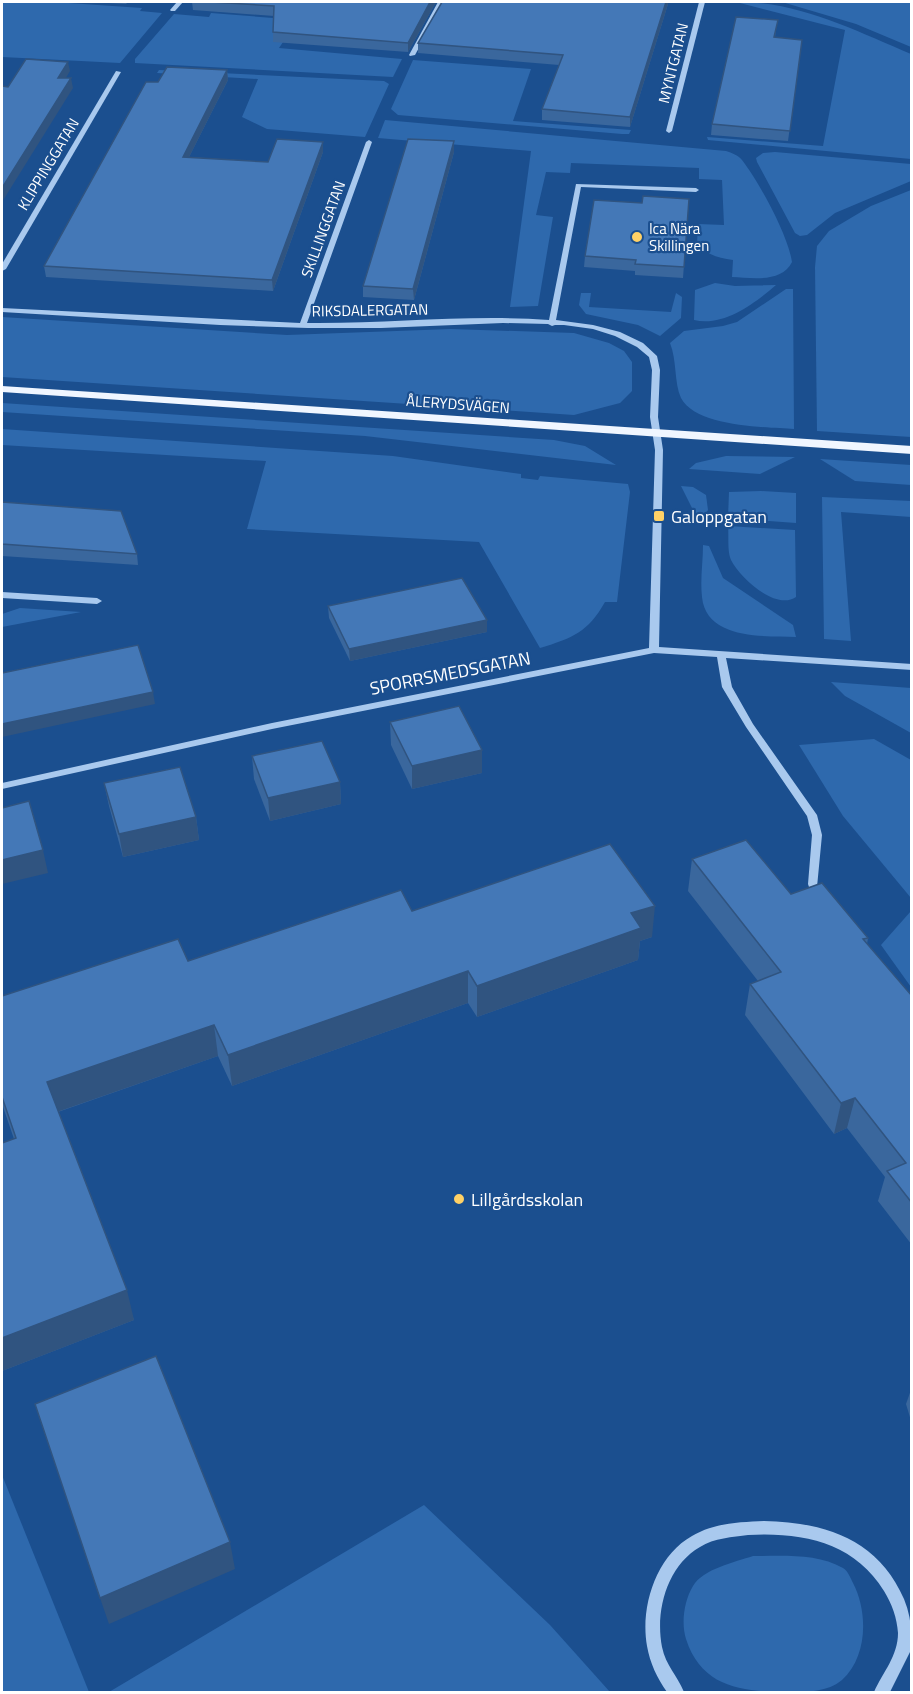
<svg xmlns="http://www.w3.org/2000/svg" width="913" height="1694" font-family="'Titillium Web',sans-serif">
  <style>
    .green { fill: #2e69ad }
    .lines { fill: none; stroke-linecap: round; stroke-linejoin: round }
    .minor { fill: #a9c9ee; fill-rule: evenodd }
    .major { fill: #f0f6ff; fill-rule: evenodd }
    .wall { fill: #3a679d }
    .shaded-wall { fill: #305480 }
    .building { fill: #4478b7; stroke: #305480; stroke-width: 1.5 }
    .poi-dot { fill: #ffd166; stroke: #1b4f8f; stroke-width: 2 }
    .labels { text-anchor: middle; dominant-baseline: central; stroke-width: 4.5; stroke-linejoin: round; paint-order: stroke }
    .far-street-label { font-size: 15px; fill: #fff; stroke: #1b4f8f }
    .far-poi-label { font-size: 15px; fill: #fff; stroke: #1b4f8f; text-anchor: start }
    .poi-label { font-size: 18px; fill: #fff; stroke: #1b4f8f; text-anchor: start }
    .street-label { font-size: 18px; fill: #fff; stroke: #1b4f8f }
  </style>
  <rect width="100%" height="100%" fill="#1b4f8f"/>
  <g class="green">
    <polygon points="2,2 54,2 142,8 140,11 162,13 120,63 2,57"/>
    <path d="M736,2c62,-1 120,29 175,52v105l-203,-19 -1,-3 116,9 22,-116z"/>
    <polygon points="782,2 911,2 911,47 856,24"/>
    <polygon points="211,13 298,20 279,48 402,59 393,77 135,63 135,59 174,14 209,17"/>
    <polygon points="413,60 531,69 513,121 631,130 629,134 622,134 398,115 391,109"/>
    <polygon points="159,70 384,81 389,84 365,137 267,129 242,117 258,79 157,73"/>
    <path d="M385,120l341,31c6,2 12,4 16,9 17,22 46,75 50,102 -10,21 -40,16 -60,15l1,-17c-15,-2 -25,-5 -36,-16l1,-20 26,1 -2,-45 -23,-1v-11l-128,-5 -1,10 -24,-1 -10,43 17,2 -15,89 -28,1 21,-156 -153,-13z"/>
    <polygon points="775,152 911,164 911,181 835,213 807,235 800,236 795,233 757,162 756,158 763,153"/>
    <polygon points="911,190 911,437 817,431 815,267 817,246 829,231 871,206"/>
    <path d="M715,283l20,3 41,-1c-21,18 -52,42 -82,35l1,-30z"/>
    <path d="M786,289h7l1,140c-28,-2 -98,-2 -113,-31 -7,-15 -4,-38 -11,-55l14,-12 39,-5 14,-4z"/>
    <polygon points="581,293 591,293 589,307 671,312 676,293 682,297 681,318 660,336 638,325 586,314 579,305"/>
    <polygon points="2,317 287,335 451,329 574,333 609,343 624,351 632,362 632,391 620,403 574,415 2,377"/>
    <polygon points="2,403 554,440 585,446 616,465 365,436 2,412"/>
    <path d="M2,429l391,27 128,18v4l17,2 2,-4 88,8 2,8 -13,110h-12c-17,30 -32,36 -65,46l-61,-106 -232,-13 19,-68 -264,-16z"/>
    <polygon points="726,456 795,457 760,474 689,469 696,463"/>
    <polygon points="820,459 911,465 911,485 855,481"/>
    <polygon points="681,486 693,487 706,495 708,510 706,513 696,516"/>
    <polygon points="761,491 796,493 796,523 728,518 729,492"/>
    <polygon points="822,497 911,501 911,517 841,512 851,641 824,639"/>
    <path d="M728,526l67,4 1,67c-20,14 -56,-19 -65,-37 -4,-9 -2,-24 -3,-34z"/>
    <path d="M703,545l6,1 14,32 70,47 3,12c-31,-1 -90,3 -94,-40 -2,-17 1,-35 1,-52z"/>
    <polygon points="20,608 81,612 2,627 2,614"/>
    <polygon points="831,682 911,688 911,733 845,696"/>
    <polygon points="874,739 911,760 911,898 843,816 799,745"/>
    <polygon points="911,911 911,987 881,945"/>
    <polygon points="2,1475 89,1692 2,1692"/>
    <polygon points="424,1505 550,1625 610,1692 109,1692"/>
    <path d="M753,1556c29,0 64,-3 90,12 5,3 7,9 10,15 15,29 15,73 -11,97 -14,12 -35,12 -52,12 -45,0 -88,-3 -104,-53 -5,-16 -2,-38 7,-53 10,-17 42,-24 60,-30z"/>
  </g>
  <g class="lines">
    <g class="minor">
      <polygon points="177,2 183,2 175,11 171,11 170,10"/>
      <polygon points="438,2 444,2 415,55 410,56 409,55"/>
      <polygon points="699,2 705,2 672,131 669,133 666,131"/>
      <polygon points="116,71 121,72 6,269 2,271 2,264"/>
      <path d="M369,140l3,2 -65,181c81,1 162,-9 242,-3l27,-136 120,4 3,2 -3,2 -115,-5 -25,133 37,5 27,7 23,11 14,13 3,14 -2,47 5,33 -4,197 253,17v6l-186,-12 6,29 21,37 64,91 5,20 -5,52h-8l-1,-3 4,-49 -5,-19 -61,-89 -24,-40 -5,-30 -63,-4 -382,76 -270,60v-6l270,-60 377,-75 6,-198 -5,-33 2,-47 -3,-13 -12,-10 -22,-11 -22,-7 -29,-4h-9l-3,1 -4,-2 -45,-1 -122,5h-73l-88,-3 -218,-13v-4l298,15 66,-181z"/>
      <polygon points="2,592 97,598 102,601 97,604 2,598"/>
      <path d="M764,1521c60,1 114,18 140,78 7,17 9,35 6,53l-20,40h-16c9,-20 24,-36 24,-59 -1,-15 -6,-29 -14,-42 -30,-49 -82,-59 -136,-56 -15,2 -34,3 -48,12 -33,19 -45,64 -38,100 4,19 15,28 22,45h-17c-10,-14 -17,-29 -20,-46 -7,-39 9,-90 45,-110 22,-13 48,-14 72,-15z"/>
    </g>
    <polygon class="major" points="2,386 912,446 912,454 2,392"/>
  </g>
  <g class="wall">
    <polygon points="90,2 128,2 126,4"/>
    <polygon points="192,2 436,2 408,52 273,42 273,32 274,16 193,10"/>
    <polygon points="668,4 630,127 542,120 542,109 559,65 418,53 418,43"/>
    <polygon points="776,30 775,37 802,40 788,141 711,135 712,124"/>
    <polygon points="227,70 228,80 189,157 268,162 323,142 323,152 273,291 46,277 44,266 158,82"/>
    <polygon points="454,141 454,152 414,300 363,297 363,286"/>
    <polygon points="689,199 683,278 635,275 635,271 584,267 585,256 642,203"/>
    <polygon points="2,502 137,554 138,565 2,556"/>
    <polygon points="328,606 487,620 487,632 350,661 329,618"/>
    <polygon points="390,722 482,750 482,773 412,789 391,745"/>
    <polygon points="252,756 340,782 341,804 270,821 254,779"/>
    <polygon points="104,783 196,817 199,840 123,857 109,806"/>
    <polygon points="692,859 791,894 868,938 867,944 912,996 912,1245 878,1201 885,1177 847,1128 834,1134 745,1015 750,984 758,981 688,891"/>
    <polygon points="412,911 652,937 640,941 638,960 477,1017 468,1003 232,1086 218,1056 58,1112 134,1320 2,1371 2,1143 14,1139 2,1104 2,996 188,961"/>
    <polygon points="912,1387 912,1424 906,1404"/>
  </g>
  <g class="shaded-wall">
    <polygon points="430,2 436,2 408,52 408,43"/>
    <polygon points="666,2 668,2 668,4 630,127 630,117"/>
    <polygon points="68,62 70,71 60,88 58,78"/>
    <polygon points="227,70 228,80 184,167 183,157"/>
    <polygon points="71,78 73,88 2,202 2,188"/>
    <polygon points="454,141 454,152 414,300 413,289"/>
    <polygon points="323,142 323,152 273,291 272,280"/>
    <polygon points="487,620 487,632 350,661 349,649"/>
    <polygon points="153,692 155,704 2,737 2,724"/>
    <polygon points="482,750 482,773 412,789 412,766"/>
    <polygon points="340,782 341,804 270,821 268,798"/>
    <polygon points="196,817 199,840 123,857 119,834"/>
    <polygon points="43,850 48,873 2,884 2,860"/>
    <polygon points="655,906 652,937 640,941 638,960 477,1017 477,986 631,913"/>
    <polygon points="468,971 468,1003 232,1086 228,1055"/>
    <polygon points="214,1025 218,1056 54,1113 47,1082"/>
    <polygon points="855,1098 847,1128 834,1134 841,1103"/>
    <polygon points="127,1290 134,1320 2,1371 2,1338"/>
    <polygon points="230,1542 235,1569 109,1624 100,1598"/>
  </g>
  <g class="building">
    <polygon points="211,2 430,2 408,43 273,32 274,6"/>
    <polygon points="442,2 666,2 630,117 542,109 563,55 418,43"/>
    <polygon points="736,17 778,20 774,37 802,40 790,131 712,124"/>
    <polygon points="26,59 68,62 58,78 71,78 2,188 2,86 8,87"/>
    <polygon points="167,67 227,70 183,157 268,162 277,139 323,142 272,280 44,266 146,82 158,82"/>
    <polygon points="408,139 454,141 413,289 363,286"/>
    <polygon points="643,196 689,199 684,267 635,264 636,260 585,256 594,200 642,203"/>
    <polygon points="2,502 121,511 137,554 2,544"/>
    <polygon points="462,578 487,620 349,649 328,606"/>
    <polygon points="138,645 153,692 2,724 2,673"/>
    <polygon points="459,706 482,750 412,766 390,722"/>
    <polygon points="322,741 340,782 268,798 252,756"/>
    <polygon points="180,767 196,817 119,834 104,783"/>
    <polygon points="29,801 43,850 2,860 2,808"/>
    <polygon points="746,840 791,894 822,883 868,938 863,939 912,996 912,1203 887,1171 906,1163 855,1098 841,1103 750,984 781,972 692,859"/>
    <polygon points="610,844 655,906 631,913 641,928 477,986 468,971 228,1055 214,1025 47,1082 127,1290 2,1338 2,1143 16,1138 2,1097 2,996 178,939 188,961 401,890 412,911"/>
    <polygon points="156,1356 230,1542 100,1598 35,1404"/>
  </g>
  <g class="poi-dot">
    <circle cx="637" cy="237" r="6"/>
    <rect x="653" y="510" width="12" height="12" rx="3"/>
    <circle cx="459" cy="1199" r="6"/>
  </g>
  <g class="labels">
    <g class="far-street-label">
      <text transform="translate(673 63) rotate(-76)">MYNTGATAN</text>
      <text transform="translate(48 164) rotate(-59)">KLIPPINGGATAN</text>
      <text transform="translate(323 229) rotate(-70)">SKILLINGGATAN</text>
      <text transform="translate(370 310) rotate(-1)">RIKSDALERGATAN</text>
      <text transform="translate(458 404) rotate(4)">ÅLERYDSVÄGEN</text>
    </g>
    <g class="far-poi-label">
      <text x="649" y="228">Ica Nära<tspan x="649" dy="17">Skillingen</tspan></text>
    </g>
    <g class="poi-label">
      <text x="671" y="516">Galoppgatan</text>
      <text x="471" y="1199">Lillgårdsskolan</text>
    </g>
    <g class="street-label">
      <text transform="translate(450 673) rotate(-11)">SPORRSMEDSGATAN</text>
    </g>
  </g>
  <rect width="913" height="1694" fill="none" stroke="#ffffff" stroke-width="6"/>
</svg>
